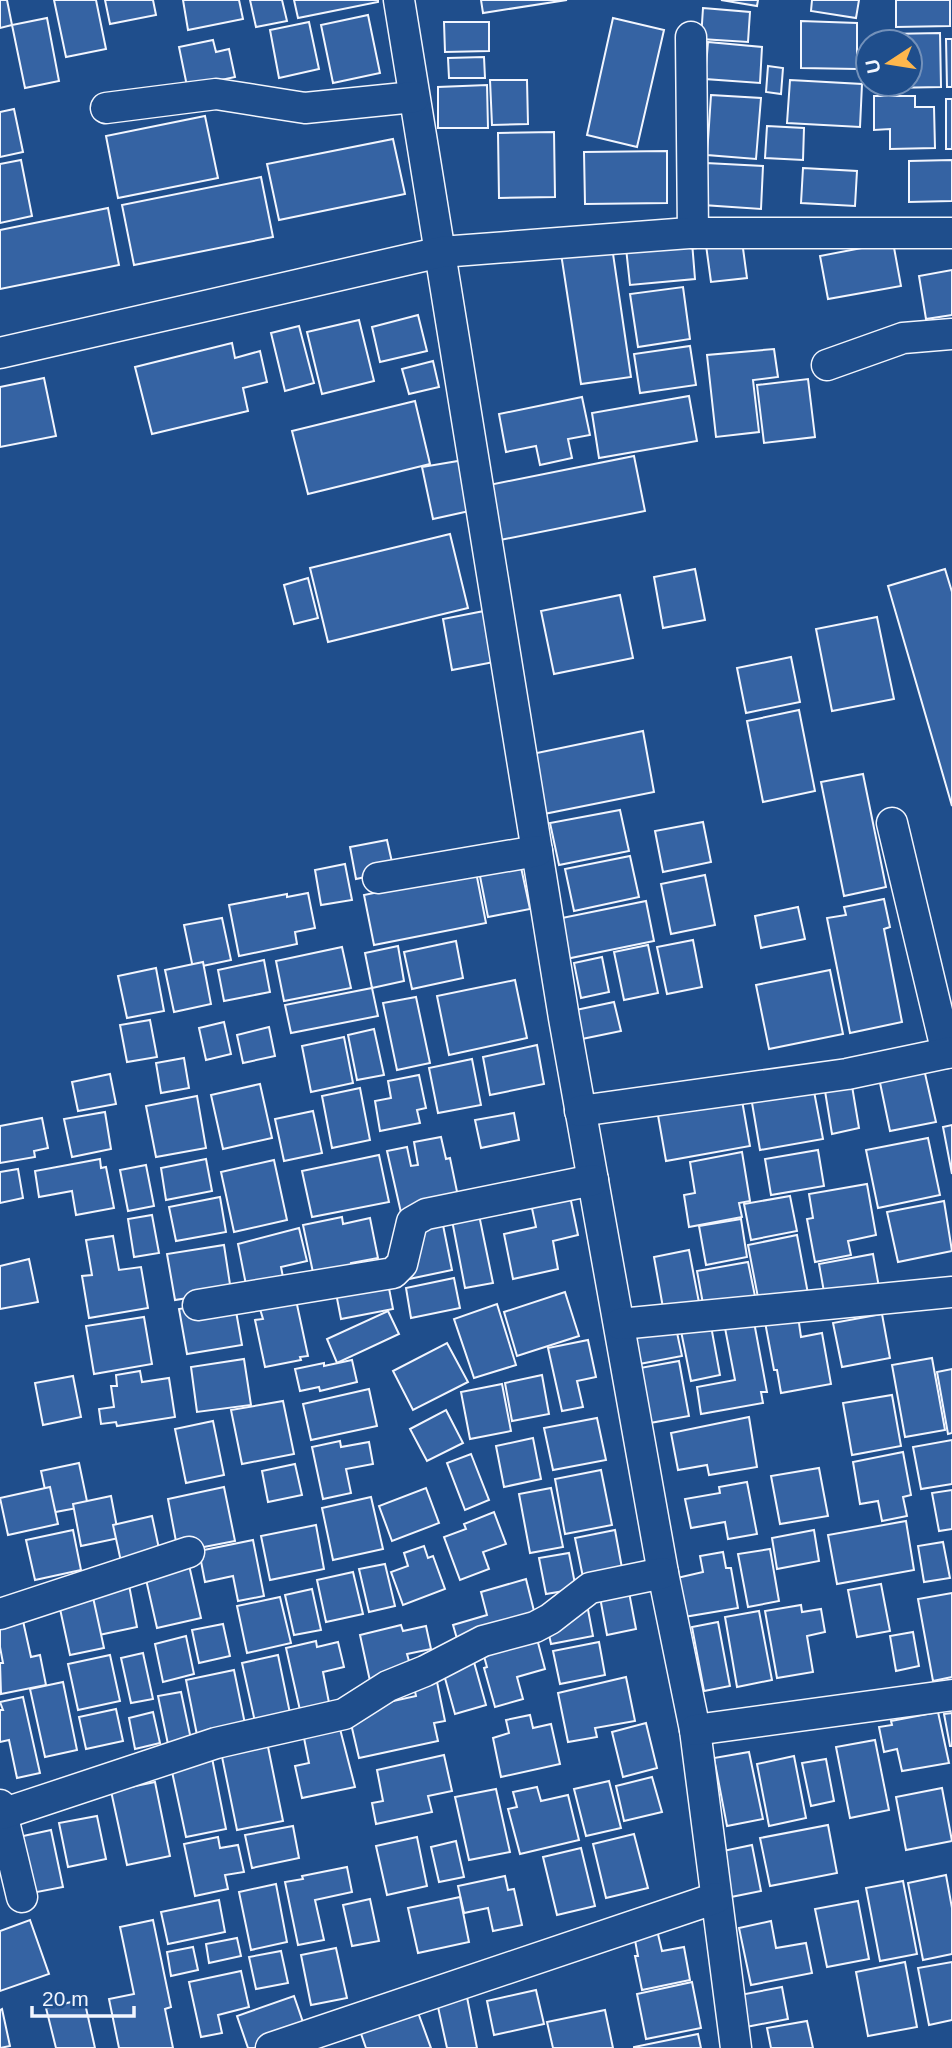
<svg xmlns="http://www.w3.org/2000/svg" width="952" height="2048" font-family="Arial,sans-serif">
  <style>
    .building { fill: #3563a3; stroke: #f2f6ff; stroke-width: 2 }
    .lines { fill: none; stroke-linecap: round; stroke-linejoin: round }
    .minor-casing { stroke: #f2f6ff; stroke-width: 33 }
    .minor { stroke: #1f4e8c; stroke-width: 30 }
  </style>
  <rect width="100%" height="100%" fill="#1f4e8c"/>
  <g class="building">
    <polygon points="0,0 7,0 12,25 0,28"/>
    <polygon points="54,0 96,0 106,49 66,57"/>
    <polygon points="105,0 153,0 156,15 110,24"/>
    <polygon points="183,0 239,0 243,19 188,30"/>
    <polygon points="250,0 282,0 287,21 256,27"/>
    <polygon points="294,0 378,0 378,2 298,18"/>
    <polygon points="481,0 567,0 483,13"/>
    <polygon points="721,0 758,0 757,6"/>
    <polygon points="812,0 859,0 856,18 811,11"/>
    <polygon points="896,0 950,0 950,26 896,27"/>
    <polygon points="703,8 750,12 748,42 701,39"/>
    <polygon points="368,15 380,73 333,83 321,25"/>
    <polygon points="47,18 59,81 25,88 12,25"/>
    <polygon points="613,18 664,30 637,147 587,135"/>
    <polygon points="801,21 857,23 857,69 801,68"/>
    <polygon points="309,22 319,69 279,78 270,30"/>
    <polygon points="444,22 489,22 489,51 445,52"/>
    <polygon points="940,33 941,87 889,88 889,84 910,84 910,42 888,42 888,34"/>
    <polygon points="946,39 952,39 952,87 947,87"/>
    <polygon points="213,40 216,52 229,49 235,77 221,80 223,88 189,96 179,47"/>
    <polygon points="708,42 762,47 760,83 705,79"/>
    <polygon points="484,57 485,78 449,78 448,58"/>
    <polygon points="768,66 783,68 781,94 766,92"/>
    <polygon points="490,80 527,80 528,124 492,125"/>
    <polygon points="790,80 862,84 860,127 787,123"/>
    <polygon points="487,85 488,128 438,128 438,87"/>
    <polygon points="711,95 761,98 756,159 707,155"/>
    <polygon points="874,96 915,96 915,107 934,107 935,148 890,149 890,129 874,130"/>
    <rect x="946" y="99" width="6" height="50"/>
    <polygon points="14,109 23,152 0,157 0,112"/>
    <polygon points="205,116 218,178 118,198 106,136"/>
    <polygon points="767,126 804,128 803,160 765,158"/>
    <polygon points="554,132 555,197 499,198 498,133"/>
    <polygon points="393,139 405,194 279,220 267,164"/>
    <polygon points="667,151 667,203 585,204 584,152"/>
    <polygon points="21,160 32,216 0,223 0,164"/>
    <polygon points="952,160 952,201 909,202 909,161"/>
    <polygon points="706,163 763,166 761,209 703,205"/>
    <polygon points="803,168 857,171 855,206 801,203"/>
    <polygon points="261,177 273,237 134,265 122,205"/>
    <polygon points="108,208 119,265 0,289 0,230"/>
    <polygon points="611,240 631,377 581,384 560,247"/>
    <polygon points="742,241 747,278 711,282 706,245"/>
    <polygon points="692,242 695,279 630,285 626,248"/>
    <polygon points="893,242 901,286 828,299 820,256"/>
    <polygon points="952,270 952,315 926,319 919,276"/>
    <polygon points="683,287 690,339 638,347 630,294"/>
    <polygon points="418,315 427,351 380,362 372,327"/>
    <polygon points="359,320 374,381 322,394 307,332"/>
    <polygon points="299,326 314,383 285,391 271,333"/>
    <polygon points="232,343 235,358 260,351 267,382 243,388 248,411 152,434 135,367"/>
    <polygon points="690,346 696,385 640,393 634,354"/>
    <polygon points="774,349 778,377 753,380 759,432 716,437 707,355"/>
    <polygon points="433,361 439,387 409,394 402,369"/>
    <polygon points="44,378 56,436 0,447 0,387"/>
    <polygon points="808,379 815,437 764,443 757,385"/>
    <polygon points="689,396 697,441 599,458 592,413"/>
    <polygon points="582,397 590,435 568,439 572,458 540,465 536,446 506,452 499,414"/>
    <polygon points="415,401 430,464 308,494 292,431"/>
    <polygon points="634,456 645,511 500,540 489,485"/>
    <polygon points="464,460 474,510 433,519 422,467"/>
    <polygon points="450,534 468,608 328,642 310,568"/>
    <polygon points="695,569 705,620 663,628 654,577"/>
    <polygon points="945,569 952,592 952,806 888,586"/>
    <polygon points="308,578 318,618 294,624 284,585"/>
    <polygon points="620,595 633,658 554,674 541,611"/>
    <polygon points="484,611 494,662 452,670 443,619"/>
    <polygon points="877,617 894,699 832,711 816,629"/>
    <polygon points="791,657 800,702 746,713 737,668"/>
    <polygon points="799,710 815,791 763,802 747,721"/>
    <polygon points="643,731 654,792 544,814 532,754"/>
    <polygon points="863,774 886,887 844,896 821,782"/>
    <polygon points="620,810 629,851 559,865 550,823"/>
    <polygon points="703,822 711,862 663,872 655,831"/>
    <polygon points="387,840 394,871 356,879 350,847"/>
    <polygon points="630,856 639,897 574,911 565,869"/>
    <polygon points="519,858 530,909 488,917 478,866"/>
    <polygon points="345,864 352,900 321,905 315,870"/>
    <polygon points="476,872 486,923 374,945 364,895"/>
    <polygon points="705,875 715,925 671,934 661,884"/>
    <polygon points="308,893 315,928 295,932 297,944 239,956 229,905 287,894 287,897"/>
    <polygon points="884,899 890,927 884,929 902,1022 850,1033 827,918 846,915 844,907"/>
    <polygon points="646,901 654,941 566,959 557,919"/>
    <polygon points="798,907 805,939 761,948 755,916"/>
    <polygon points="222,918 231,960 193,968 184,925"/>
    <polygon points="693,940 702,987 667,994 657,947"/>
    <polygon points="456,941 463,978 412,989 404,952"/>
    <polygon points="648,945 658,993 624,1000 614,952"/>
    <polygon points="398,946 404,981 372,988 365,953"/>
    <polygon points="342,947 351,988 284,1001 276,961"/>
    <polygon points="602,957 609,992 581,998 574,963"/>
    <polygon points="264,960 270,992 224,1001 218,970"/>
    <polygon points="203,962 211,1004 174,1012 165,970"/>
    <polygon points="156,968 164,1011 127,1018 118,976"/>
    <polygon points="830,970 843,1034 769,1049 756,985"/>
    <polygon points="515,980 527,1038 449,1055 437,996"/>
    <polygon points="372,988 378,1016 291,1033 285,1005"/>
    <polygon points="416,997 430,1063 397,1070 383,1003"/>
    <polygon points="614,1002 621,1031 577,1040 571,1011"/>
    <polygon points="150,1020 157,1057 127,1062 120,1025"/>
    <polygon points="224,1022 231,1054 206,1060 199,1028"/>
    <polygon points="269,1027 275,1056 243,1063 237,1035"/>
    <polygon points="374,1029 384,1075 357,1080 348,1035"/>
    <polygon points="344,1037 353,1083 311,1092 302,1046"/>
    <polygon points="537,1045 544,1084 490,1095 483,1057"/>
    <polygon points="184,1058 189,1088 161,1093 156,1063"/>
    <polygon points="472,1059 481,1105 438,1113 429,1068"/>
    <polygon points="924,1069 936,1122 890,1131 879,1078"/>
    <polygon points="110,1074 116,1104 78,1111 72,1082"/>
    <polygon points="419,1075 426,1108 417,1110 420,1123 380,1131 375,1101 391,1098 388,1081"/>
    <polygon points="260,1084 272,1138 223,1149 211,1095"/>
    <polygon points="813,1086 823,1139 760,1150 751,1097"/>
    <polygon points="852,1086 859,1128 832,1134 825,1091"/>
    <polygon points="360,1088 370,1140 332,1148 322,1096"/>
    <polygon points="740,1089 750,1146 666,1161 656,1104"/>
    <polygon points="197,1096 206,1148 156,1157 146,1106"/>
    <polygon points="313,1111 322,1153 284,1161 275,1119"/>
    <polygon points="105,1112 111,1149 72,1157 64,1119"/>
    <polygon points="514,1113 519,1140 481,1148 475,1120"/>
    <polygon points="42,1118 48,1148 34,1151 35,1157 0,1163 0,1126"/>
    <polygon points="952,1125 952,1174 943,1127"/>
    <polygon points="441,1137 446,1159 450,1158 460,1206 402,1217 387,1151 407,1147 411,1166 418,1165 414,1142"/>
    <polygon points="928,1138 940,1195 878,1208 866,1150"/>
    <polygon points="818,1150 824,1186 771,1195 765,1159"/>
    <polygon points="742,1152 750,1201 739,1203 742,1217 689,1227 684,1195 695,1193 690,1162"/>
    <polygon points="379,1155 389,1202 312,1217 302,1171"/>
    <polygon points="100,1159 101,1168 106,1167 114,1208 76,1215 72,1191 39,1197 35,1171"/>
    <polygon points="206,1159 212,1191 166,1200 161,1168"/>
    <polygon points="274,1160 287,1220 234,1232 221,1172"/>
    <polygon points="146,1165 154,1206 128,1211 120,1170"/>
    <polygon points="18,1169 23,1198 0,1203 0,1172"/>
    <polygon points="867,1184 876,1235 848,1241 851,1255 815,1262 807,1219 813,1218 809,1194"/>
    <polygon points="569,1191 578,1235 553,1241 558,1269 513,1279 504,1234 536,1227 530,1199"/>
    <polygon points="790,1196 797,1231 751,1240 744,1204"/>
    <polygon points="220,1197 226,1232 176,1241 169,1207"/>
    <polygon points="944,1201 952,1251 898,1262 887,1212"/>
    <polygon points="478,1210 493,1283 465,1288 451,1215"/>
    <polygon points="152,1215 159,1253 134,1257 128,1219"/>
    <polygon points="342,1217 343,1224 370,1218 378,1258 351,1263 353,1274 315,1282 303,1225"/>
    <polygon points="741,1219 747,1257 706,1265 699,1226"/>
    <polygon points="442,1220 452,1270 409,1279 399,1229"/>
    <polygon points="299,1228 307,1261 281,1267 285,1287 248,1295 238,1244"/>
    <polygon points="797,1235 809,1299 760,1308 748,1245"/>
    <polygon points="113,1236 119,1270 141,1267 148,1308 89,1318 82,1276 92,1275 86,1240"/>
    <polygon points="224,1245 231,1291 175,1300 167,1254"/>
    <polygon points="689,1250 701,1313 665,1319 654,1257"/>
    <polygon points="873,1254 880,1293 826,1303 819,1264"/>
    <polygon points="29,1259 38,1302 0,1309 0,1266"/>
    <polygon points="748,1262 757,1306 705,1315 697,1271"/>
    <polygon points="387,1278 393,1309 341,1319 335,1288"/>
    <polygon points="454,1278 460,1308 411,1318 406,1288"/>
    <polygon points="565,1292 579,1336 517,1356 504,1312"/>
    <polygon points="234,1300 242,1345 187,1354 179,1309"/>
    <polygon points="296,1300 308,1356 300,1357 301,1360 265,1367 255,1320 263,1319 260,1309"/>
    <polygon points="497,1304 516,1365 474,1378 454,1319"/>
    <polygon points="388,1311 399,1334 337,1363 327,1339"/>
    <polygon points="882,1314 890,1358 842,1367 833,1323"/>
    <polygon points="798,1316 801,1337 822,1333 831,1384 781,1393 777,1370 774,1370 765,1322"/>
    <polygon points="144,1317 152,1364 94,1374 86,1326"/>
    <polygon points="754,1322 767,1392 761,1392 763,1403 701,1414 697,1387 735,1380 725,1328"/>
    <polygon points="711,1326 720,1375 691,1381 681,1331"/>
    <polygon points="676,1328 682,1356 634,1365 629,1336"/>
    <polygon points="588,1340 596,1377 577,1381 583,1407 562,1411 548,1348"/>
    <polygon points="447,1343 468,1382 413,1410 393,1371"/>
    <polygon points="932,1358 945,1430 905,1437 892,1365"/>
    <polygon points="244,1359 251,1405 197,1412 191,1367"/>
    <polygon points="352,1360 357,1382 320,1391 319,1387 300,1391 295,1369 324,1363 324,1366"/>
    <polygon points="679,1361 689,1416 650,1423 640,1368"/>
    <polygon points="952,1369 952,1433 948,1434 937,1372"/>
    <polygon points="140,1371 142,1382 169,1378 175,1417 117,1426 116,1422 101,1424 99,1409 114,1407 111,1386 117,1386 116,1375"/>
    <polygon points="542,1375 549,1414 512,1421 505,1383"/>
    <polygon points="73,1376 81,1417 43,1425 35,1383"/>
    <polygon points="502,1384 511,1431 470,1439 461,1392"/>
    <polygon points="369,1389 377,1426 311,1440 303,1404"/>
    <polygon points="892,1395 901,1446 852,1455 843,1403"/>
    <polygon points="283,1401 294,1454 242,1464 231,1410"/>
    <polygon points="446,1410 463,1443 427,1461 410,1429"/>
    <polygon points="749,1417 757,1467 709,1475 707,1465 678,1470 671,1433"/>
    <polygon points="597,1418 606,1460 553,1470 544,1428"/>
    <polygon points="213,1421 224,1475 186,1483 175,1429"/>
    <polygon points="533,1438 541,1479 504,1487 496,1446"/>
    <polygon points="952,1440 952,1484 921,1489 913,1447"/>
    <polygon points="340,1441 341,1447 369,1442 373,1464 346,1469 351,1493 323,1499 312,1447"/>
    <polygon points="903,1452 911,1495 903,1497 907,1516 882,1521 878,1501 860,1504 853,1462"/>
    <polygon points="471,1454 489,1500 465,1510 447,1463"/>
    <polygon points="79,1463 88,1506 50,1513 41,1471"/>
    <polygon points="295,1464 302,1495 268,1502 262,1471"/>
    <polygon points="819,1468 828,1516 780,1524 771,1476"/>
    <polygon points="601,1470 612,1525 565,1534 555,1479"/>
    <polygon points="747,1482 757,1534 728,1539 725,1522 691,1528 685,1499 720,1493 719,1487"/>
    <polygon points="50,1487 58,1524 8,1535 0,1498"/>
    <polygon points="224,1487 235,1541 178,1552 168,1499"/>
    <polygon points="426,1488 439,1523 392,1541 379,1506"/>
    <polygon points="551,1488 563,1547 530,1553 519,1494"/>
    <polygon points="952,1490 952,1529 939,1531 932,1493"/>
    <polygon points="111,1496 119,1538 81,1546 73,1504"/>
    <polygon points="371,1497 383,1549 333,1560 322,1508"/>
    <polygon points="494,1512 506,1544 483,1552 489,1569 460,1580 444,1537 466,1529 464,1524"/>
    <polygon points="152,1516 161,1558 122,1566 113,1525"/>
    <polygon points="906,1521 914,1570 837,1584 828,1535"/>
    <polygon points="316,1525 324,1569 270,1580 261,1536"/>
    <polygon points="73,1530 81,1570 35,1580 26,1540"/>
    <polygon points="615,1530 624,1579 585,1587 575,1538"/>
    <polygon points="814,1530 819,1561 777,1569 772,1538"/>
    <polygon points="253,1540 264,1596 238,1601 233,1576 205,1582 199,1551"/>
    <polygon points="943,1542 950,1578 924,1582 918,1546"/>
    <polygon points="424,1546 428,1558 433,1556 445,1589 403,1605 391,1572 408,1566 404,1553"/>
    <polygon points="770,1549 779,1601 748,1607 738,1554"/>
    <polygon points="723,1552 726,1568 731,1568 738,1608 684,1617 677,1578 703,1572 700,1556"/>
    <polygon points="569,1553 576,1589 546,1594 539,1558"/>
    <polygon points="385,1564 395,1606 369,1612 359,1569"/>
    <polygon points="189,1565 201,1618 157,1628 145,1575"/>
    <polygon points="353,1572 363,1614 326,1622 317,1580"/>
    <polygon points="526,1579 538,1627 460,1649 453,1625 487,1615 481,1592"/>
    <polygon points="881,1584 890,1631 857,1637 848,1590"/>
    <polygon points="129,1585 137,1627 99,1635 91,1593"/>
    <polygon points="628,1587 636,1629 607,1635 599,1592"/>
    <polygon points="91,1588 104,1648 70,1655 57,1595"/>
    <polygon points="312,1589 321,1630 294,1635 285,1595"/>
    <polygon points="952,1593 952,1677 933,1681 918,1599"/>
    <polygon points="280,1597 291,1643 247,1653 237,1606"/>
    <polygon points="586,1599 593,1636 551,1644 543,1607"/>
    <polygon points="801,1605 802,1612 821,1609 825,1632 807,1636 813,1672 777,1678 765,1611"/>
    <polygon points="759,1611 772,1680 737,1687 725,1617"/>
    <polygon points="23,1621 31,1657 40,1655 46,1685 1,1694 0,1663 3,1663 0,1647 0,1626"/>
    <polygon points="718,1622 730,1686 704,1691 692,1627"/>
    <polygon points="223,1624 230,1656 199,1663 192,1630"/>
    <polygon points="401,1625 403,1631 426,1626 431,1649 407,1654 412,1672 370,1681 360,1635"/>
    <polygon points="913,1632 919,1666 896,1671 890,1636"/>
    <polygon points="536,1635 545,1669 517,1677 523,1699 495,1707 484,1668 487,1667 482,1649"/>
    <polygon points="186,1636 194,1674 163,1682 155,1644"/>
    <polygon points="316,1641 317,1647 338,1642 344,1667 323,1672 331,1713 302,1719 286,1648"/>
    <polygon points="599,1642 605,1675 560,1684 553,1651"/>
    <polygon points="143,1653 153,1699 131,1703 121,1658"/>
    <polygon points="110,1655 120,1701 78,1710 68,1664"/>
    <polygon points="278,1655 292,1723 257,1731 242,1663"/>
    <polygon points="472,1655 486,1705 455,1714 441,1664"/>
    <polygon points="234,1670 245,1724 197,1735 186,1680"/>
    <polygon points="626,1677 635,1721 595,1728 597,1737 568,1742 558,1693"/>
    <polygon points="63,1682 77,1750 45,1757 30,1689"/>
    <polygon points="437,1682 445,1721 434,1723 438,1741 359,1758 348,1711 416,1696 414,1687"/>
    <polygon points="181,1692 192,1744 169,1749 158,1696"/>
    <polygon points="23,1697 40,1773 17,1778 9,1740 0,1742 0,1710 3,1710 0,1702"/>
    <polygon points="116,1709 123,1741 86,1749 79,1717"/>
    <polygon points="153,1712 160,1743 135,1749 129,1718"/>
    <polygon points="938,1712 949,1763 902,1771 897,1749 884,1752 879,1727 892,1725 891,1721"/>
    <polygon points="952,1713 952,1746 950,1746 944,1714"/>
    <polygon points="530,1715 533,1728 551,1724 560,1764 501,1777 493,1738 509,1733 506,1720"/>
    <polygon points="646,1723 657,1768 623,1777 612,1732"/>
    <polygon points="339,1725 355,1787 302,1798 295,1766 309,1763 303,1733"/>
    <polygon points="266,1737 283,1821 237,1830 220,1747"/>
    <polygon points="875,1740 889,1810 850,1818 836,1747"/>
    <polygon points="749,1752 763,1819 727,1826 714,1758"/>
    <polygon points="444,1755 452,1791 428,1796 432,1812 376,1824 372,1803 383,1801 377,1770"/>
    <polygon points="794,1756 806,1818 769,1826 757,1764"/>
    <polygon points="212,1758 226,1829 186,1837 171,1767"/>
    <polygon points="826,1759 834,1801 811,1806 802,1763"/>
    <polygon points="652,1777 662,1812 624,1821 616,1786"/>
    <polygon points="609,1781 621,1828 586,1836 574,1789"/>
    <polygon points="155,1782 170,1856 127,1865 111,1791"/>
    <polygon points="537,1787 541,1801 568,1795 579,1840 520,1854 508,1809 517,1807 513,1792"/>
    <polygon points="942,1788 952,1841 906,1850 896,1797"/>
    <polygon points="496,1789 510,1852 469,1860 455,1797"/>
    <polygon points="97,1816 106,1859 68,1867 59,1823"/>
    <polygon points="828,1825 837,1873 770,1886 760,1838"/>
    <polygon points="293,1826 299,1858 252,1868 245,1835"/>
    <polygon points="51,1830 63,1887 32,1893 0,1841"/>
    <polygon points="634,1834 648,1888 606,1898 593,1844"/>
    <polygon points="218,1837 220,1848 238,1845 244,1872 225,1875 228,1889 195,1896 184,1844"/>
    <polygon points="417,1837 427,1886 387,1895 376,1846"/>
    <polygon points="456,1841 464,1877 439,1882 431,1847"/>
    <polygon points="752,1845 761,1891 731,1897 723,1851"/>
    <polygon points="581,1848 595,1906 557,1915 543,1857"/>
    <polygon points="347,1867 352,1892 315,1900 324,1940 298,1945 285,1882 303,1879 302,1876"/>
    <polygon points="946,1875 952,1908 952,1954 923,1960 908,1883"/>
    <polygon points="505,1876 508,1890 514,1889 522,1925 493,1931 488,1908 464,1913 458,1886"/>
    <polygon points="903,1881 917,1954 880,1961 866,1888"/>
    <polygon points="276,1884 287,1942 251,1950 239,1892"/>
    <polygon points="460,1897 469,1942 418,1953 408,1908"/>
    <polygon points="370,1899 379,1941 352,1946 343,1905"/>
    <polygon points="219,1900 225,1932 168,1944 161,1912"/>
    <polygon points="858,1901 869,1959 827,1967 815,1909"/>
    <polygon points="30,1920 49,1974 0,1991 0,1931"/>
    <polygon points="153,1920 171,2007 165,2009 173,2048 119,2048 109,1999 134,1994 120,1927"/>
    <polygon points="771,1921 776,1948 806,1943 812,1973 751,1985 739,1928"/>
    <polygon points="657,1930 662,1951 684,1947 690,1980 642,1990 635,1956 638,1956 634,1935"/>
    <polygon points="237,1938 241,1956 209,1963 206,1944"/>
    <polygon points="193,1947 198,1970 171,1976 167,1952"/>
    <polygon points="336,1948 347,1998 311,2005 301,1955"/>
    <polygon points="281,1951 288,1983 256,1989 249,1957"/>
    <polygon points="905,1962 917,2027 868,2036 856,1972"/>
    <polygon points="952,1962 952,2020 929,2025 918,1968"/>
    <polygon points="241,1971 249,2007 218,2015 222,2033 201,2037 189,1982"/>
    <polygon points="692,1982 701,2028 646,2039 637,1994"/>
    <polygon points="782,1987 788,2019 746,2027 740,1995"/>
    <polygon points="536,1990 544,2024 494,2035 487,2001"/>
    <polygon points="466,1992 477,2048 447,2048 436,1998"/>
    <polygon points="294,1996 306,2031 258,2048 248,2048 237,2016"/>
    <polygon points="84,1999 95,2048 56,2048 46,2008"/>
    <polygon points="416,2007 431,2048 366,2048 359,2028"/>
    <polygon points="2,2009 10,2046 0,2048 0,2010"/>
    <polygon points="605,2010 613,2048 553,2048 547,2022"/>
    <polygon points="807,2021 813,2048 771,2048 767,2028"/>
    <polygon points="698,2034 701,2048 634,2048 634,2047"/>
  </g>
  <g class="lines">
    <defs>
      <g id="minor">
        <polyline points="399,0 564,1018 663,1573 695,1730 736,2048"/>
        <polyline points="691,37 693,233"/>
        <polyline points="106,108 216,94 305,108 414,97"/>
        <polyline points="0,353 441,252 689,233 952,233"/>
        <polyline points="827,365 903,338 952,334"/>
        <polyline points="892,823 947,1053"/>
        <polyline points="378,878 537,851"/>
        <polyline points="580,1111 847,1074 952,1052"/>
        <polyline points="198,1305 393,1273 402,1264 412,1222 426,1214 593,1180"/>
        <polyline points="620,1324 952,1292"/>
        <polyline points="0,1614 189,1552"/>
        <polyline points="695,1730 952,1695"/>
        <polyline points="0,1805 22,1897"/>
        <polyline points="2,1814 216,1743 344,1714 388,1686 425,1671 483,1641 535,1627 550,1619 590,1588 663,1573"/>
        <polyline points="271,2048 716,1898"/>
      </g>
    </defs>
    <use href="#minor" class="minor-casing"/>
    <use href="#minor" class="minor"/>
  </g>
  <g transform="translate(889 63) rotate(258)"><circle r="33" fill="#1f4e8c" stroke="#7391ba" stroke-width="2"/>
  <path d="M0-5L12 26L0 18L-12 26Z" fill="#ffb74d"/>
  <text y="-10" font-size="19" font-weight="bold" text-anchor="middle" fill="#f2f6ff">U</text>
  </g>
  <path d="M32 2006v10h102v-10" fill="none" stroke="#f2f6ff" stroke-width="3.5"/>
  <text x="42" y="2006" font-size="21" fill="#f2f6ff" stroke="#1f4e8c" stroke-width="5" paint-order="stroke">20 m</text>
</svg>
